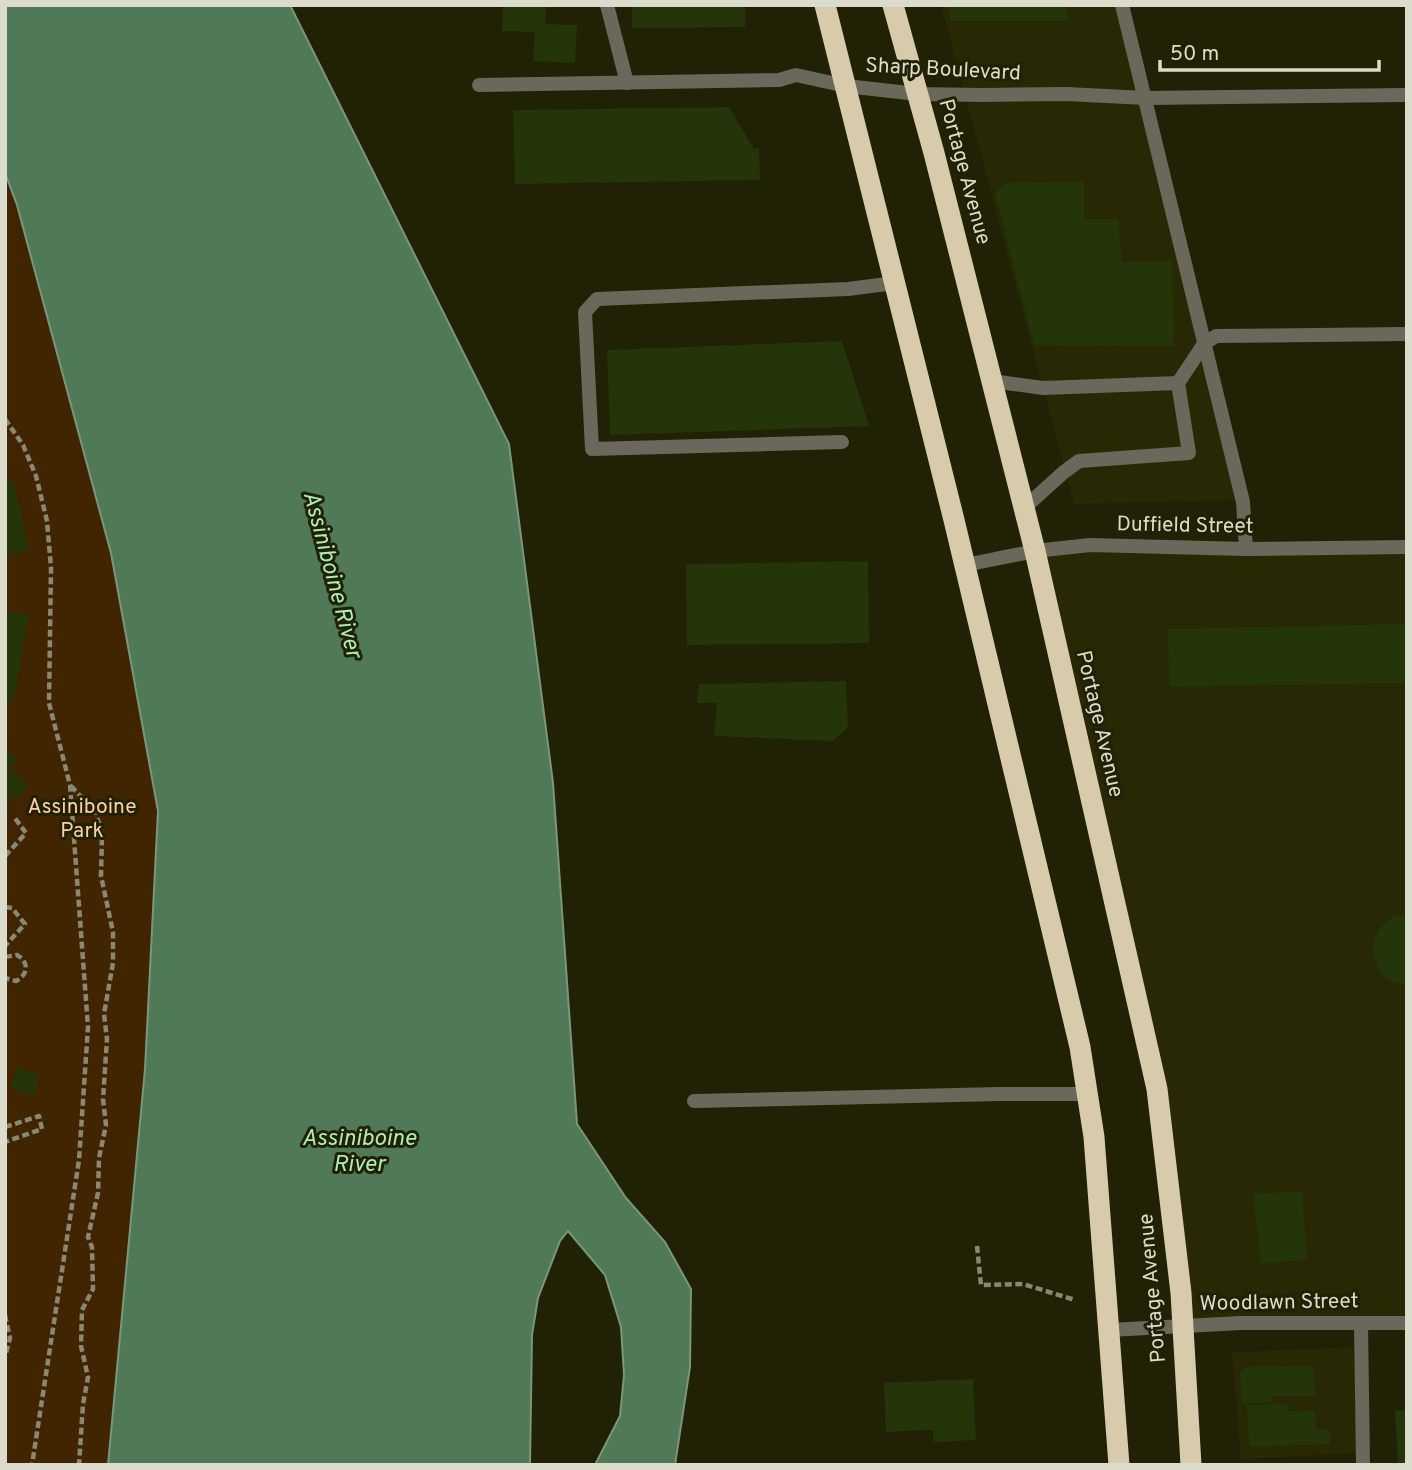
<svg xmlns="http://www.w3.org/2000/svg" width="1412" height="1470" font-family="Overpass,sans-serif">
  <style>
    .built { fill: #282804 }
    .green { fill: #412500 }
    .water { fill: #507958; stroke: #7a977b; stroke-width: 2 }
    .building { fill: #24350a }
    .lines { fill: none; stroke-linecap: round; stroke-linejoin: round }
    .path { stroke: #888873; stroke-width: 4.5; stroke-dasharray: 7 3.5; stroke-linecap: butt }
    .lane { stroke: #6b675a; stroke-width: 14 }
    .street { stroke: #6b675a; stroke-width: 14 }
    .highway { stroke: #d8cbac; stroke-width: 21 }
    .labels { text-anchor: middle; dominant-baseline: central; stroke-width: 6; stroke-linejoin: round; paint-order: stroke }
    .street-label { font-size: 21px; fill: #dcdccc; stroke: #212106 }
    .park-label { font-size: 21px; fill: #fdd0a1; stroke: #212106 }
    .water-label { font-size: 23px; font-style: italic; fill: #adeeb8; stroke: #212106 }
  </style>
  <rect width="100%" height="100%" fill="#212106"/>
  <g class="built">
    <polygon points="941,5 1119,5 1241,500 1074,504"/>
    <polygon points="1407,547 1407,1323 1182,1326 1157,1089 1035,551"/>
    <polygon points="1357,1347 1360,1453 1241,1459 1232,1352"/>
  </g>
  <polygon class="green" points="5,173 17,205 111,553 158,811 145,1069 108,1465 5,1465"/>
  <polygon class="water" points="5,5 290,5 509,444 553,783 577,1124 626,1198 665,1242 691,1289 690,1367 675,1465 595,1465 620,1416 624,1375 621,1327 605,1275 568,1231 560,1241 538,1298 532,1335 530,1465 108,1465 145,1069 158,811 111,553 17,205 5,173"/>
  <g class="building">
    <polygon points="503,5 546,5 545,24 577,25 575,63 533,61 535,32 502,31"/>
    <polygon points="632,5 745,5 745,27 632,28"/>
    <polygon points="947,5 1067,5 1067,21 951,21"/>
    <polygon points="729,107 754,149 759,148 760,180 515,184 513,110"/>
    <polygon points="1084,182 1084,219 1118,219 1122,262 1172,261 1174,346 1034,345 995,193 1005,183"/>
    <polygon points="842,341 869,426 610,435 607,350"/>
    <polygon points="13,479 29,550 5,555 5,481"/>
    <polygon points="868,561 869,643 687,645 686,564"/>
    <polygon points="8,611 29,615 13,702 5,701 5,627"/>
    <polygon points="1407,624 1407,683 1169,687 1168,629"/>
    <polygon points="846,681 848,727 833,741 714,736 717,703 697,703 699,684"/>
    <polygon points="5,748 18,760 10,768 29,786 15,799 11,796 7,801 10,804 7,808 10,811 5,816"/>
    <polygon points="1407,914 1407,985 1395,983 1384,977 1377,965 1373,952 1375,938 1381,927 1392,917"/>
    <polygon points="17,1068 40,1075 34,1096 11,1089"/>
    <polygon points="1302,1191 1307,1259 1261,1264 1253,1194"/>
    <polygon points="1313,1366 1315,1396 1272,1396 1273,1402 1242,1404 1240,1374 1246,1367"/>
    <polygon points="973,1379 976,1440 934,1442 933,1430 886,1432 884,1383"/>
    <polygon points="1287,1404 1287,1411 1315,1410 1316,1430 1330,1430 1330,1444 1249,1447 1247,1405"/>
    <polygon points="1407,1410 1407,1465 1398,1465 1395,1411"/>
  </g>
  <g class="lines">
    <g class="path">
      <polyline points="5,419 23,445 36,476 47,521 51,568 49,703 70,785 88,1027 79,1160 32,1465"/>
      <polyline points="71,786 96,813 102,835 101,876 113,932 113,963 104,1014 107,1039 103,1099 106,1125 99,1158 98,1193 88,1237 92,1247 93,1289 82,1310 81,1346 88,1377 83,1404 79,1465"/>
      <polyline points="5,856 26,833 14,817"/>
      <polyline points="5,907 12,908 25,924 5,946"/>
      <path d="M5,957l12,-2c12,7 12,19 -1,26l-11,-3"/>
      <polyline points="5,1127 39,1116 42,1129 5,1142"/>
      <polyline points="977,1246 981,1285 1023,1284 1075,1300"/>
      <polyline points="5,1315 10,1338 5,1357"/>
    </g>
    <g class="lane">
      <polyline points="607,5 627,83"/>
      <polyline points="1122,5 1243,502 1246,549"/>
      <polyline points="992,381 1043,388 1178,383 1189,453 1079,461 1064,472 1024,508"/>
      <polyline points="1178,383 1204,344 1216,336 1407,334"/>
      <polyline points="842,442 592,449 585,312 597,299 848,289 895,283"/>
      <polyline points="694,1101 999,1094 1088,1094"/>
      <polyline points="1361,1323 1363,1465"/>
    </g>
    <g class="street">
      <polyline points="479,85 779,80 796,75 846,86 917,94 982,95 1067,94 1145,98 1407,95"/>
      <polyline points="965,565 1035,551 1090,545 1246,549 1407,547"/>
      <polyline points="1109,1330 1241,1323 1407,1323"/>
    </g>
    <g class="highway">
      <polyline points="825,5 954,520 1080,1047 1094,1137 1119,1465"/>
      <polyline points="893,5 934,153 1035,551 1157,1089 1181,1293 1191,1465"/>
    </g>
  </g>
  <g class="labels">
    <g class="street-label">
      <text transform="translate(943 70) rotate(3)">Sharp Boulevard</text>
      <text transform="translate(964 172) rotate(75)">Portage Avenue</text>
      <text transform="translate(1185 526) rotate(1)">Duffield Street</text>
      <text transform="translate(1099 724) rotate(77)">Portage Avenue</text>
      <text transform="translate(1153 1288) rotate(-95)">Portage Avenue</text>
      <text transform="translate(1279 1303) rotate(-1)">Woodlawn Street</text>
    </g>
    <g class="park-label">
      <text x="82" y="807">Assiniboine<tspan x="82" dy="24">Park</tspan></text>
    </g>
    <g class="water-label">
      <text transform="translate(331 575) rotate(75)">Assiniboine River</text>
      <text x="359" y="1139">Assiniboine<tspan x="359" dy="26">River</tspan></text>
    </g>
  </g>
  <rect width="1412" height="1470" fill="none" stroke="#dcdccc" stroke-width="14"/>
  <path d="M1160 60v10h219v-10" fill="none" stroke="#dcdccc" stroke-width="3.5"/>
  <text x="1170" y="60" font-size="21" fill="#dcdccc" stroke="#212106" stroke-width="5" paint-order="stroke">50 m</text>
</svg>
